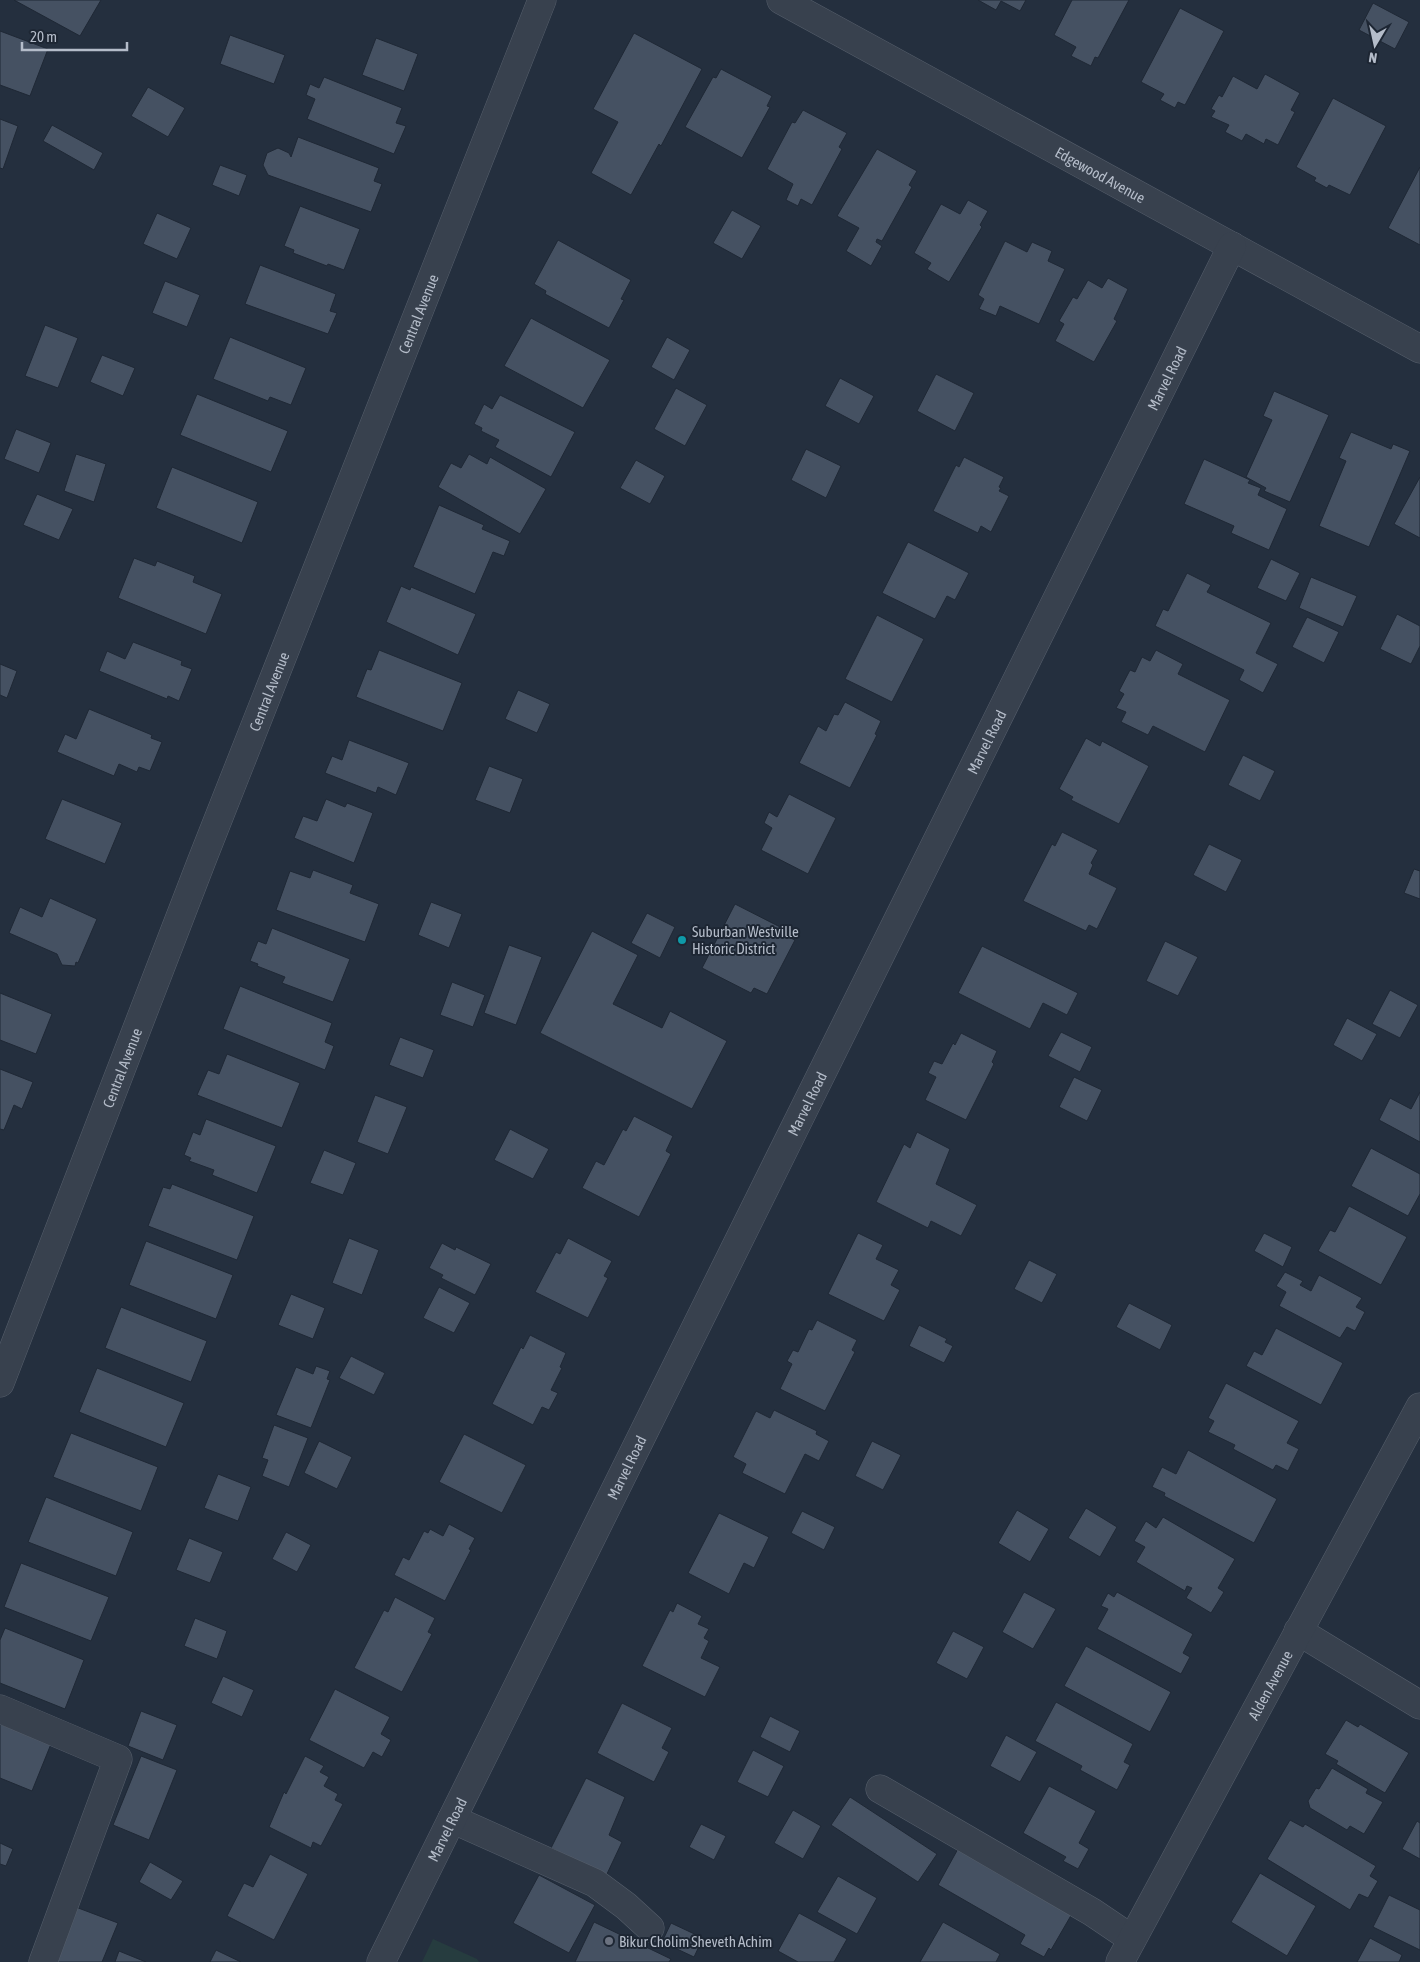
<svg xmlns="http://www.w3.org/2000/svg" width="1420" height="1962" font-family="'Asap Condensed',sans-serif">
  <style>
    .green { fill: #263c3f }
    .building { fill: #455162; stroke: #1f2835 }
    .lines { fill: none; stroke-linecap: round; stroke-linejoin: round }
    .minor-casing { stroke: #565f6c; stroke-width: 29 }
    .minor { stroke: #38414e; stroke-width: 28 }
    .culture-dot { fill: #0f9aa8; stroke: #1d2633; stroke-width: 2 }
    .worship-dot { fill: #6b7280; stroke: #1d2633; stroke-width: 2 }
    .labels { text-anchor: middle; dominant-baseline: central; stroke-width: 4; stroke-linejoin: round; paint-order: stroke }
    .street-label { font-size: 15px; fill: #b4bcc9; stroke: #1d2633 }
    .poi-label { font-size: 15px; fill: #b4bcc9; stroke: #1d2633; text-anchor: start }
  </style>
  <rect width="100%" height="100%" fill="#242f3e"/>
  <polygon class="green" points="433,1939 477,1959 479,1962 422,1962"/>
  <g class="building">
    <polygon points="14,0 101,0 80,36"/>
    <polygon points="978,0 1026,0 1020,11 1001,1 996,10"/>
    <polygon points="1072,0 1129,0 1098,58 1095,57 1091,66 1071,56 1076,47 1054,35"/>
    <polygon points="1373,3 1409,22 1395,49 1359,30"/>
    <polygon points="1180,8 1224,31 1185,105 1178,102 1175,108 1160,100 1164,94 1141,82"/>
    <polygon points="0,31 48,49 30,96 0,85"/>
    <polygon points="634,33 702,69 661,146 659,144 631,195 591,173 618,122 593,109"/>
    <polygon points="230,35 285,55 274,84 220,64"/>
    <polygon points="376,38 418,54 404,91 362,75"/>
    <polygon points="721,69 772,96 767,106 770,107 742,158 685,127 713,77 716,78"/>
    <polygon points="1265,74 1300,93 1291,110 1295,112 1278,145 1266,139 1264,144 1246,134 1242,141 1225,132 1229,125 1211,117 1215,111 1211,109 1219,95 1222,97 1233,76 1257,89"/>
    <polygon points="324,77 402,108 396,123 406,126 394,154 307,119 315,99 306,95 310,84 319,88"/>
    <polygon points="148,87 185,108 168,137 131,116"/>
    <polygon points="1333,98 1386,126 1350,195 1329,185 1327,188 1314,181 1316,178 1296,167"/>
    <polygon points="803,110 847,133 839,147 842,149 812,205 801,199 798,206 786,200 793,184 767,169 792,122 795,123"/>
    <polygon points="0,119 18,126 3,169 0,168"/>
    <polygon points="52,125 103,153 94,170 43,141"/>
    <polygon points="298,137 379,168 374,181 382,184 371,212 268,175 263,165 267,153 278,148 289,153 291,157"/>
    <polygon points="877,149 917,171 909,185 912,187 882,241 877,239 876,242 882,246 871,266 846,251 859,228 837,216"/>
    <polygon points="220,165 247,175 239,196 212,185"/>
    <polygon points="1420,167 1420,245 1388,228"/>
    <polygon points="968,200 988,211 980,225 982,227 949,282 927,269 931,263 914,253 941,204 960,214"/>
    <polygon points="300,206 360,229 344,270 328,264 327,266 293,253 294,250 284,246"/>
    <polygon points="732,210 761,226 742,259 713,243"/>
    <polygon points="157,213 191,228 177,259 143,244"/>
    <polygon points="558,240 631,280 621,299 624,300 609,328 545,294 546,291 534,284"/>
    <polygon points="1005,241 1027,252 1032,242 1052,251 1048,261 1065,269 1039,324 1000,306 996,316 979,309 984,299 978,295"/>
    <polygon points="260,265 336,294 330,311 337,313 328,334 245,304"/>
    <polygon points="1108,278 1128,289 1114,319 1117,321 1094,362 1055,341 1064,324 1059,321 1073,297 1077,299 1088,280 1102,288"/>
    <polygon points="165,281 200,295 187,327 152,313"/>
    <polygon points="531,318 610,360 583,408 504,366"/>
    <polygon points="45,325 78,338 58,388 25,376"/>
    <polygon points="230,337 306,368 291,405 270,397 268,401 213,379"/>
    <polygon points="667,337 690,350 674,380 651,367"/>
    <polygon points="102,355 135,368 123,396 90,382"/>
    <polygon points="936,374 974,393 955,431 917,411"/>
    <polygon points="840,378 874,396 859,424 825,406"/>
    <polygon points="676,388 707,405 685,446 654,429"/>
    <polygon points="1274,391 1329,415 1290,502 1264,491 1266,488 1246,477 1272,420 1263,416"/>
    <polygon points="197,394 288,431 271,472 180,435"/>
    <polygon points="500,395 575,432 551,477 495,447 499,440 481,431 482,428 474,424 484,404 492,409"/>
    <polygon points="16,429 51,443 39,473 4,459"/>
    <polygon points="1351,432 1391,449 1393,444 1410,451 1369,547 1319,526 1346,461 1339,458"/>
    <polygon points="806,449 841,466 826,498 791,480"/>
    <polygon points="76,454 106,464 94,502 64,491"/>
    <polygon points="469,454 487,464 490,457 546,489 520,534 438,487 451,463 461,468"/>
    <polygon points="964,457 1004,477 999,487 1001,488 999,491 1009,496 991,532 981,526 978,533 933,511 956,465 959,467"/>
    <polygon points="1204,459 1250,480 1248,483 1261,488 1258,495 1287,509 1269,550 1231,533 1234,526 1184,504"/>
    <polygon points="636,460 665,476 650,504 620,488"/>
    <polygon points="172,467 258,502 242,543 156,508"/>
    <polygon points="1420,477 1420,538 1394,524"/>
    <polygon points="37,494 73,509 59,540 23,525"/>
    <polygon points="439,505 484,525 482,529 510,541 504,556 493,552 475,594 413,567"/>
    <polygon points="908,542 969,573 955,600 947,596 935,619 882,593"/>
    <polygon points="134,558 155,566 157,561 195,576 193,582 222,594 206,634 118,598"/>
    <polygon points="1271,559 1300,573 1286,601 1257,588"/>
    <polygon points="1187,573 1211,585 1207,592 1271,623 1256,653 1278,664 1263,693 1239,680 1244,670 1155,626 1163,609 1168,611"/>
    <polygon points="1311,577 1357,596 1343,627 1299,608"/>
    <polygon points="401,586 410,590 411,587 476,614 458,655 386,622"/>
    <polygon points="1397,614 1420,626 1420,646 1411,664 1380,649"/>
    <polygon points="877,615 924,639 892,702 845,679"/>
    <polygon points="1307,617 1339,632 1324,663 1292,647"/>
    <polygon points="133,642 182,661 181,665 192,669 179,701 168,696 167,699 99,671 107,651 125,659"/>
    <polygon points="379,650 462,683 443,731 356,697 367,669 371,670"/>
    <polygon points="1156,650 1183,664 1178,674 1230,700 1205,752 1153,726 1148,735 1121,722 1126,712 1116,708 1124,694 1119,691 1130,670 1135,672 1142,657 1150,661"/>
    <polygon points="0,664 17,671 7,698 0,695"/>
    <polygon points="518,690 550,704 537,733 505,719"/>
    <polygon points="845,702 881,721 875,734 877,735 850,788 799,763 818,726 826,731 834,714 838,715"/>
    <polygon points="89,709 152,735 151,738 162,742 150,771 139,767 137,772 119,764 114,776 57,752 65,734 76,739"/>
    <polygon points="1086,738 1100,746 1102,741 1149,766 1119,824 1071,800 1073,797 1059,789"/>
    <polygon points="349,740 409,763 396,795 378,787 376,793 325,773 332,756 342,760"/>
    <polygon points="1243,755 1275,771 1260,801 1228,785"/>
    <polygon points="489,766 523,779 510,813 475,800"/>
    <polygon points="789,794 836,818 808,874 761,850 772,828 764,823 769,812 777,817"/>
    <polygon points="62,799 122,823 105,864 45,839"/>
    <polygon points="326,799 345,807 347,803 373,813 354,863 294,838 303,816 317,821"/>
    <polygon points="1062,832 1098,850 1091,863 1093,865 1089,874 1117,888 1097,929 1089,925 1086,931 1023,901 1052,844 1055,846"/>
    <polygon points="1209,844 1242,860 1226,892 1193,875"/>
    <polygon points="1414,869 1420,871 1420,899 1404,893"/>
    <polygon points="313,870 353,885 350,893 379,904 365,942 276,910 290,871 310,878"/>
    <polygon points="50,898 97,919 78,963 76,962 75,966 62,965 57,954 9,933 20,907 42,917"/>
    <polygon points="431,902 462,914 449,948 418,935"/>
    <polygon points="735,904 784,929 782,934 795,940 767,994 754,988 751,993 702,968"/>
    <polygon points="647,913 675,927 660,958 631,943"/>
    <polygon points="272,928 350,959 333,1002 282,983 285,977 257,966 258,964 250,961 258,941 266,944"/>
    <polygon points="592,931 638,955 613,1004 662,1028 670,1011 727,1041 692,1109 540,1033"/>
    <polygon points="1165,941 1198,957 1178,996 1146,981"/>
    <polygon points="509,945 542,957 516,1025 484,1013"/>
    <polygon points="982,946 1078,993 1067,1015 1043,1003 1030,1029 958,993"/>
    <polygon points="452,982 485,995 473,1027 440,1015"/>
    <polygon points="240,986 332,1023 325,1042 334,1046 325,1070 223,1029"/>
    <polygon points="1390,990 1418,1005 1400,1038 1372,1024"/>
    <polygon points="0,993 52,1014 36,1054 0,1040"/>
    <polygon points="1347,1018 1377,1034 1362,1061 1333,1045"/>
    <polygon points="1061,1032 1092,1047 1080,1072 1048,1056"/>
    <polygon points="961,1033 997,1051 992,1062 994,1064 966,1120 925,1100 936,1077 928,1073 934,1061 942,1064 953,1043 955,1045"/>
    <polygon points="400,1037 434,1050 423,1078 389,1065"/>
    <polygon points="227,1054 300,1083 282,1128 197,1095 208,1070 219,1074"/>
    <polygon points="0,1069 33,1082 22,1109 14,1105 4,1130 0,1129"/>
    <polygon points="1074,1077 1102,1090 1087,1121 1059,1107"/>
    <polygon points="1420,1092 1420,1142 1379,1120 1390,1098 1411,1109"/>
    <polygon points="375,1095 407,1107 388,1154 357,1142"/>
    <polygon points="634,1116 673,1136 666,1151 671,1154 639,1217 582,1188 596,1161 604,1165 623,1129 626,1131"/>
    <polygon points="206,1119 276,1146 257,1193 212,1175 214,1170 189,1161 191,1158 184,1155 193,1132 200,1135"/>
    <polygon points="510,1129 549,1149 533,1179 494,1160"/>
    <polygon points="917,1132 950,1149 936,1184 977,1205 961,1236 931,1221 928,1228 876,1202 904,1144 910,1148"/>
    <polygon points="1371,1148 1420,1174 1420,1194 1408,1216 1351,1186"/>
    <polygon points="324,1150 356,1163 343,1195 310,1183"/>
    <polygon points="172,1184 254,1216 237,1260 148,1226 163,1187 170,1189"/>
    <polygon points="1349,1206 1407,1237 1381,1285 1318,1251 1330,1230 1335,1232"/>
    <polygon points="858,1233 883,1245 876,1259 899,1270 891,1285 900,1290 884,1321 828,1294"/>
    <polygon points="1264,1233 1292,1247 1283,1267 1254,1251"/>
    <polygon points="349,1238 379,1250 362,1295 332,1283"/>
    <polygon points="568,1238 612,1261 604,1276 608,1278 588,1318 535,1292 556,1252 560,1254"/>
    <polygon points="146,1241 233,1275 216,1319 129,1285"/>
    <polygon points="442,1243 455,1250 456,1247 491,1264 475,1295 441,1278 443,1275 429,1268"/>
    <polygon points="1029,1260 1057,1274 1042,1303 1014,1289"/>
    <polygon points="1285,1272 1303,1281 1300,1285 1311,1291 1319,1275 1362,1298 1356,1307 1365,1312 1355,1331 1347,1327 1340,1338 1279,1306 1286,1292 1276,1286"/>
    <polygon points="439,1287 470,1303 454,1333 423,1318"/>
    <polygon points="291,1294 325,1308 313,1339 278,1325"/>
    <polygon points="1129,1303 1172,1325 1160,1350 1116,1327"/>
    <polygon points="121,1307 207,1341 191,1382 105,1348"/>
    <polygon points="817,1320 857,1340 852,1350 855,1352 825,1411 780,1389 792,1364 787,1361 793,1350 798,1352 809,1329 812,1330"/>
    <polygon points="919,1325 947,1339 945,1342 953,1346 944,1363 909,1346"/>
    <polygon points="1276,1328 1343,1363 1321,1405 1246,1366 1254,1351 1262,1355"/>
    <polygon points="530,1335 566,1353 560,1367 562,1368 551,1390 558,1393 549,1410 542,1407 533,1425 492,1404 521,1347 523,1349"/>
    <polygon points="351,1356 385,1373 374,1395 339,1378"/>
    <polygon points="316,1366 330,1371 327,1379 330,1380 311,1428 276,1415 296,1367 313,1374"/>
    <polygon points="97,1368 184,1403 166,1447 79,1412"/>
    <polygon points="1226,1383 1299,1421 1287,1443 1299,1449 1288,1471 1276,1465 1273,1470 1233,1449 1235,1445 1208,1432 1214,1421 1208,1418"/>
    <polygon points="774,1410 817,1431 816,1434 829,1441 819,1461 805,1454 785,1494 742,1473 746,1464 733,1457 756,1411 770,1418"/>
    <polygon points="274,1425 308,1438 289,1487 262,1476 268,1460 262,1458"/>
    <polygon points="71,1433 158,1467 141,1511 53,1477"/>
    <polygon points="464,1434 526,1465 502,1513 439,1482"/>
    <polygon points="319,1441 352,1457 337,1489 304,1473"/>
    <polygon points="872,1441 901,1455 883,1490 855,1476"/>
    <polygon points="1188,1450 1277,1499 1254,1543 1164,1496 1165,1493 1152,1487 1162,1467 1176,1474"/>
    <polygon points="218,1474 251,1487 238,1521 204,1508"/>
    <polygon points="46,1497 133,1532 116,1576 28,1542"/>
    <polygon points="1086,1508 1117,1527 1100,1557 1068,1538"/>
    <polygon points="1017,1510 1049,1529 1030,1562 998,1543"/>
    <polygon points="802,1511 835,1527 824,1550 791,1533"/>
    <polygon points="719,1513 769,1537 754,1568 744,1563 729,1594 688,1573"/>
    <polygon points="1163,1517 1235,1559 1218,1588 1224,1592 1211,1613 1186,1598 1192,1588 1187,1586 1185,1591 1136,1562 1145,1547 1134,1541 1146,1521 1156,1528"/>
    <polygon points="449,1524 475,1538 469,1549 471,1550 445,1601 394,1575 403,1557 409,1560 424,1531 428,1533 430,1529 443,1536"/>
    <polygon points="286,1532 311,1545 297,1572 272,1559"/>
    <polygon points="189,1538 223,1552 210,1583 176,1570"/>
    <polygon points="21,1563 109,1597 91,1641 4,1607"/>
    <polygon points="1024,1592 1056,1609 1033,1649 1002,1632"/>
    <polygon points="1117,1592 1193,1634 1183,1653 1190,1657 1181,1674 1097,1629 1108,1609 1101,1606 1108,1593 1114,1597"/>
    <polygon points="395,1597 435,1618 428,1632 432,1634 402,1692 354,1668 384,1610 388,1612"/>
    <polygon points="677,1603 702,1616 698,1624 709,1629 704,1638 709,1641 701,1658 720,1667 705,1697 642,1666 670,1610 673,1612"/>
    <polygon points="195,1618 227,1631 217,1659 184,1646"/>
    <polygon points="5,1628 84,1660 65,1709 0,1683 0,1640"/>
    <polygon points="953,1631 984,1647 967,1679 936,1663"/>
    <polygon points="1086,1646 1171,1692 1150,1732 1064,1686"/>
    <polygon points="223,1676 254,1690 242,1717 211,1703"/>
    <polygon points="335,1689 390,1717 381,1734 391,1740 382,1757 373,1752 364,1768 309,1740"/>
    <polygon points="1056,1702 1133,1744 1124,1762 1130,1765 1117,1790 1080,1770 1082,1766 1035,1741"/>
    <polygon points="622,1703 672,1728 662,1748 669,1752 654,1782 597,1753"/>
    <polygon points="141,1711 177,1725 163,1760 128,1746"/>
    <polygon points="770,1716 800,1731 790,1752 760,1737"/>
    <polygon points="1346,1720 1358,1727 1360,1724 1409,1753 1385,1793 1336,1764 1338,1761 1325,1754"/>
    <polygon points="0,1724 51,1744 32,1791 0,1778"/>
    <polygon points="1006,1735 1037,1752 1020,1782 990,1766"/>
    <polygon points="753,1750 784,1766 768,1797 737,1782"/>
    <polygon points="141,1756 177,1770 149,1840 113,1825"/>
    <polygon points="305,1756 324,1766 320,1772 329,1777 324,1786 338,1794 335,1800 343,1804 321,1846 313,1842 311,1848 269,1827 284,1792 286,1794"/>
    <polygon points="1332,1768 1368,1789 1366,1793 1383,1802 1364,1834 1350,1826 1347,1830 1310,1808 1308,1801 1316,1788 1319,1789"/>
    <polygon points="586,1778 625,1797 609,1835 622,1842 606,1876 551,1848"/>
    <polygon points="1049,1786 1096,1811 1079,1843 1089,1849 1078,1869 1063,1861 1066,1857 1023,1833"/>
    <polygon points="850,1797 937,1854 918,1882 831,1825"/>
    <polygon points="793,1810 821,1826 803,1859 774,1843"/>
    <polygon points="1290,1820 1303,1827 1305,1824 1376,1866 1370,1876 1378,1881 1368,1898 1359,1894 1350,1910 1267,1859"/>
    <polygon points="1417,1821 1420,1823 1420,1859 1402,1849"/>
    <polygon points="701,1824 726,1836 714,1860 689,1847"/>
    <polygon points="0,1843 13,1849 6,1866 0,1864"/>
    <polygon points="959,1847 1073,1912 1051,1950 1049,1948 1044,1957 1020,1944 1025,1935 938,1885"/>
    <polygon points="270,1854 308,1874 274,1940 227,1916 244,1883 253,1887"/>
    <polygon points="150,1862 183,1881 171,1900 139,1882"/>
    <polygon points="1260,1873 1316,1906 1287,1956 1231,1922"/>
    <polygon points="539,1875 595,1905 569,1953 513,1923"/>
    <polygon points="838,1876 877,1898 857,1934 817,1912"/>
    <polygon points="1389,1895 1420,1910 1420,1950 1373,1927"/>
    <polygon points="73,1906 118,1923 102,1962 51,1962"/>
    <polygon points="799,1913 847,1939 834,1962 798,1962 778,1951"/>
    <polygon points="594,1922 671,1959 669,1962 575,1962"/>
    <polygon points="943,1922 1000,1954 996,1962 920,1962"/>
    <polygon points="671,1923 703,1938 694,1957 662,1942"/>
    <polygon points="1370,1938 1402,1955 1399,1962 1357,1962"/>
    <polygon points="216,1950 241,1962 210,1962"/>
    <polygon points="119,1951 146,1962 115,1962"/>
  </g>
  <g class="lines">
    <defs>
      <g id="minor">
        <path id="s1" d="M781,0l639,349"/>
        <path id="s2" d="M0,1383l202,-523 340,-860"/>
        <polyline points="1298,1631 1420,1705"/>
        <polyline points="0,1709 118,1759 43,1962"/>
        <polyline points="880,1789 1092,1912 1132,1939"/>
        <polyline points="452,1819 595,1883 626,1906 650,1928"/>
        <path id="s3" d="M381,1962l851,-1716"/>
        <path id="s4" d="M1120,1962l300,-555"/>
      </g>
    </defs>
    <use href="#minor" class="minor-casing"/>
    <use href="#minor" class="minor"/>
  </g>
  <circle class="culture-dot" cx="682" cy="940" r="5"/>
  <circle class="worship-dot" cx="609" cy="1941" r="5"/>
  <g class="labels">
    <g class="street-label">
      <text stroke="none"><textPath href="#s1" startOffset="364">Edgewood Avenue</textPath></text>
      <text stroke="none"><textPath href="#s2" startOffset="1148">Central Avenue</textPath></text>
      <text stroke="none"><textPath href="#s3" startOffset="1768">Marvel Road</textPath></text>
      <text stroke="none"><textPath href="#s2" startOffset="742">Central Avenue</textPath></text>
      <text stroke="none"><textPath href="#s3" startOffset="1362">Marvel Road</textPath></text>
      <text stroke="none"><textPath href="#s2" startOffset="338">Central Avenue</textPath></text>
      <text stroke="none"><textPath href="#s3" startOffset="958">Marvel Road</textPath></text>
      <text stroke="none"><textPath href="#s3" startOffset="552">Marvel Road</textPath></text>
      <text stroke="none"><textPath href="#s4" startOffset="315">Alden Avenue</textPath></text>
      <text stroke="none"><textPath href="#s3" startOffset="148">Marvel Road</textPath></text>
    </g>
    <g class="poi-label">
      <text x="692" y="931">Suburban Westville<tspan x="692" dy="17">Historic District</tspan></text>
      <text x="619" y="1941">Bikur Cholim Sheveth Achim</text>
    </g>
  </g>
  <g transform="translate(1375 45) rotate(189)" stroke="#1d2633" stroke-width="4" paint-order="stroke">
  <path d="M0-4L9 19L0 12L-9 19Z" fill="#b4bcc9"/>
  <text y="-8" font-size="14" font-weight="bold" text-anchor="middle" fill="#b4bcc9">N</text>
  </g>
  <path d="M22 42v8h105v-8" fill="none" stroke="#b4bcc9" stroke-width="2.5"/>
  <text x="30" y="42" font-size="15" fill="#b4bcc9" stroke="#1d2633" stroke-width="4" paint-order="stroke">20 m</text>
</svg>
